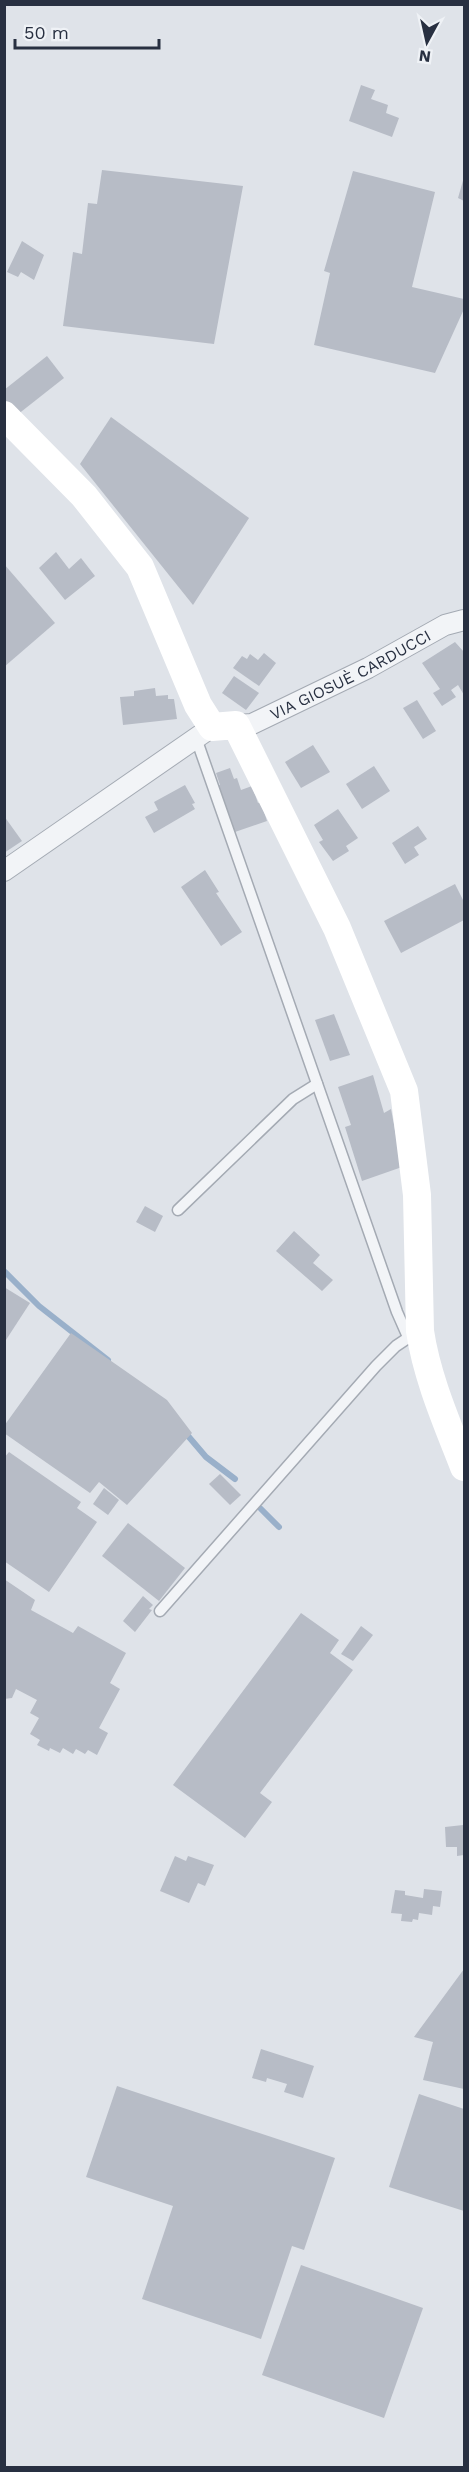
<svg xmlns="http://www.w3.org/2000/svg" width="469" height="2472" font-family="'Work Sans',sans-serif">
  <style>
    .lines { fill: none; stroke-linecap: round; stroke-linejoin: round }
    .stream { stroke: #99b0ca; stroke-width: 6 }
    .building { fill: #b7bcc6 }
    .lane-casing { stroke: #a4aab3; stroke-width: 13 }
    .street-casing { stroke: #a4aab3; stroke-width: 22 }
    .lane { stroke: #f2f4f7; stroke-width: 10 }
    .street { stroke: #f2f4f7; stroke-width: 20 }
    .secondary { stroke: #fff; stroke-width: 28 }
    .labels { text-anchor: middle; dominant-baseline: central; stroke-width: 4.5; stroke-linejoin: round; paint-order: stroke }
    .street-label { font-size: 16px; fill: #283041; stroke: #eff2f6 }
  </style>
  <rect width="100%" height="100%" fill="#dfe3e9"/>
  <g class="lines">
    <g class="stream">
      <polyline points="4,1271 39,1306 108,1360"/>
      <polyline points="183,1430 206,1457 235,1479"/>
      <polyline points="261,1509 279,1527"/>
    </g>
  </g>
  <g class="building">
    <polygon points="361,85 375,90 371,99 388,105 386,113 399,118 392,137 349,121"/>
    <polygon points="102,170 243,186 214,344 63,326 73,252 82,254 88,203 97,204"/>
    <polygon points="353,171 435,192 412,287 464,299 464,309 435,373 314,345 330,273 324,271"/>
    <polygon points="464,177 464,201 458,198"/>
    <polygon points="22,241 44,255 34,280 21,272 18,277 7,272"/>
    <polygon points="47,356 64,378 17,415 4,400 4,390"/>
    <polygon points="111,417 249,518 193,605 80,464"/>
    <polygon points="56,552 69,569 81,558 95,576 65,600 39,568"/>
    <polygon points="4,564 55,623 4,667"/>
    <polygon points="455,642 464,652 464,695 458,685 451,690 456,697 442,706 433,693 440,689 422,663"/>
    <polygon points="264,653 276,663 259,686 233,668 242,656 247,659 250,654 258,660"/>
    <polygon points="234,676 259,693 246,710 222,693"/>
    <polygon points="155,688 156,696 168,695 168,699 174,699 177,719 123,725 120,697 134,696 134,691"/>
    <polygon points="417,700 436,731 423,739 403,708"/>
    <polygon points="313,745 330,772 301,788 285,762"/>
    <polygon points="374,766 390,791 362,809 346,784"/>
    <polygon points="230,768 234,779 237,778 241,790 252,786 258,803 261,802 267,821 232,833 216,786 220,785 216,773"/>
    <polygon points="185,785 195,803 192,804 195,809 154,833 145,817 158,810 154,802"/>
    <polygon points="338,809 358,838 346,846 349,851 333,861 319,842 323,840 314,825"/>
    <polygon points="4,816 22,841 4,853"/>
    <polygon points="418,826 427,839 414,847 419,855 405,864 392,843"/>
    <polygon points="205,870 219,892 216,893 242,932 221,946 181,887"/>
    <polygon points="455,884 464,902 464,920 401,953 384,921"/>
    <polygon points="334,1014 350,1055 330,1061 315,1020"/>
    <polygon points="373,1075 384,1113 391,1109 402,1167 362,1181 345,1127 351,1125 338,1087"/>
    <polygon points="145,1206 163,1216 155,1232 136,1222"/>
    <polygon points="294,1231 320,1255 313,1263 333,1280 322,1291 276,1251"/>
    <polygon points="4,1287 30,1303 4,1343"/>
    <polygon points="71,1333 167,1400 192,1433 127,1505 99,1482 90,1493 4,1433 4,1426"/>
    <polygon points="9,1452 81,1502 77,1508 97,1522 49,1592 4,1561 4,1458"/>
    <polygon points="220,1474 241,1495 230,1505 209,1484"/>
    <polygon points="104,1488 119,1500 108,1515 93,1504"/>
    <polygon points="128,1523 185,1568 159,1601 102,1556"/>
    <polygon points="4,1579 35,1600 31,1610 73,1633 78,1626 126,1653 110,1683 120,1689 99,1728 108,1733 97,1755 88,1750 85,1754 76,1749 73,1754 63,1748 60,1753 50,1748 49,1751 37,1745 40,1740 30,1734 39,1718 30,1713 37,1700 16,1689 12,1698 4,1699"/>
    <polygon points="143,1596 153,1605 149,1609 152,1610 135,1632 123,1621"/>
    <polygon points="301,1613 339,1640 330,1653 353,1670 260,1793 272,1802 245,1838 173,1785"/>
    <polygon points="361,1626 373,1635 353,1661 341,1654"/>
    <polygon points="463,1825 464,1855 457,1856 457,1847 446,1847 445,1827"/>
    <polygon points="175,1856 186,1861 188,1856 214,1865 205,1886 198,1883 189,1903 160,1891"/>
    <polygon points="424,1889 442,1891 440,1907 433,1906 432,1915 419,1913 418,1920 413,1919 412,1922 401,1921 402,1914 391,1913 395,1890 405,1891 405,1895 423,1898"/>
    <polygon points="464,1969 464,2089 423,2080 433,2042 414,2037"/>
    <polygon points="261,2049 314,2066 303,2098 284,2092 287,2084 267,2078 266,2082 252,2078"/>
    <polygon points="117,2086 335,2158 304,2250 292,2246 261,2339 142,2299 173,2206 86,2177"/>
    <polygon points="419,2094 464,2109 464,2211 389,2187"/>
    <polygon points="301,2265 423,2308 384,2418 262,2375"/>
  </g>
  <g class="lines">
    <defs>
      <g id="lane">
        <polyline points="196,738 397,1312 408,1337"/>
        <polyline points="178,1210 293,1099 317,1084"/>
        <polyline points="160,1611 376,1366 396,1346 414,1334"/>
      </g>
      <g id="street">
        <path id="s1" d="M236,725l16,-1 116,-56 77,-43 19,-5"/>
        <polyline points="4,871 212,727"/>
      </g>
    </defs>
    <use href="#lane" class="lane-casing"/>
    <use href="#street" class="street-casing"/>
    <use href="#lane" class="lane"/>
    <use href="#street" class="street"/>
    <path class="secondary" d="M4,415l80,81 56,71 58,138 14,22 24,-2 101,203 67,163 13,104 3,136c7,47 27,92 44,136"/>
  </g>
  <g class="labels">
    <g class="street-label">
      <text stroke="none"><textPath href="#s1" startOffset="126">VIA GIOSUÈ CARDUCCI</textPath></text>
    </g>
  </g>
  <rect width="469" height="2472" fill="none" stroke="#283041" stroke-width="12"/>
  <g transform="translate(427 42) rotate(188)" stroke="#eff2f6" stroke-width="4.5" paint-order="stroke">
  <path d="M0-4.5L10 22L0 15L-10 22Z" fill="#283041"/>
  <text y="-9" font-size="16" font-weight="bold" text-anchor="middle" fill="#283041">N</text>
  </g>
  <path d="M15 39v9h144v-9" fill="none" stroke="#283041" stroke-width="3"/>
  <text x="24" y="39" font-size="18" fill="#283041" stroke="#eff2f6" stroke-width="4.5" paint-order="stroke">50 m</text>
</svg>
